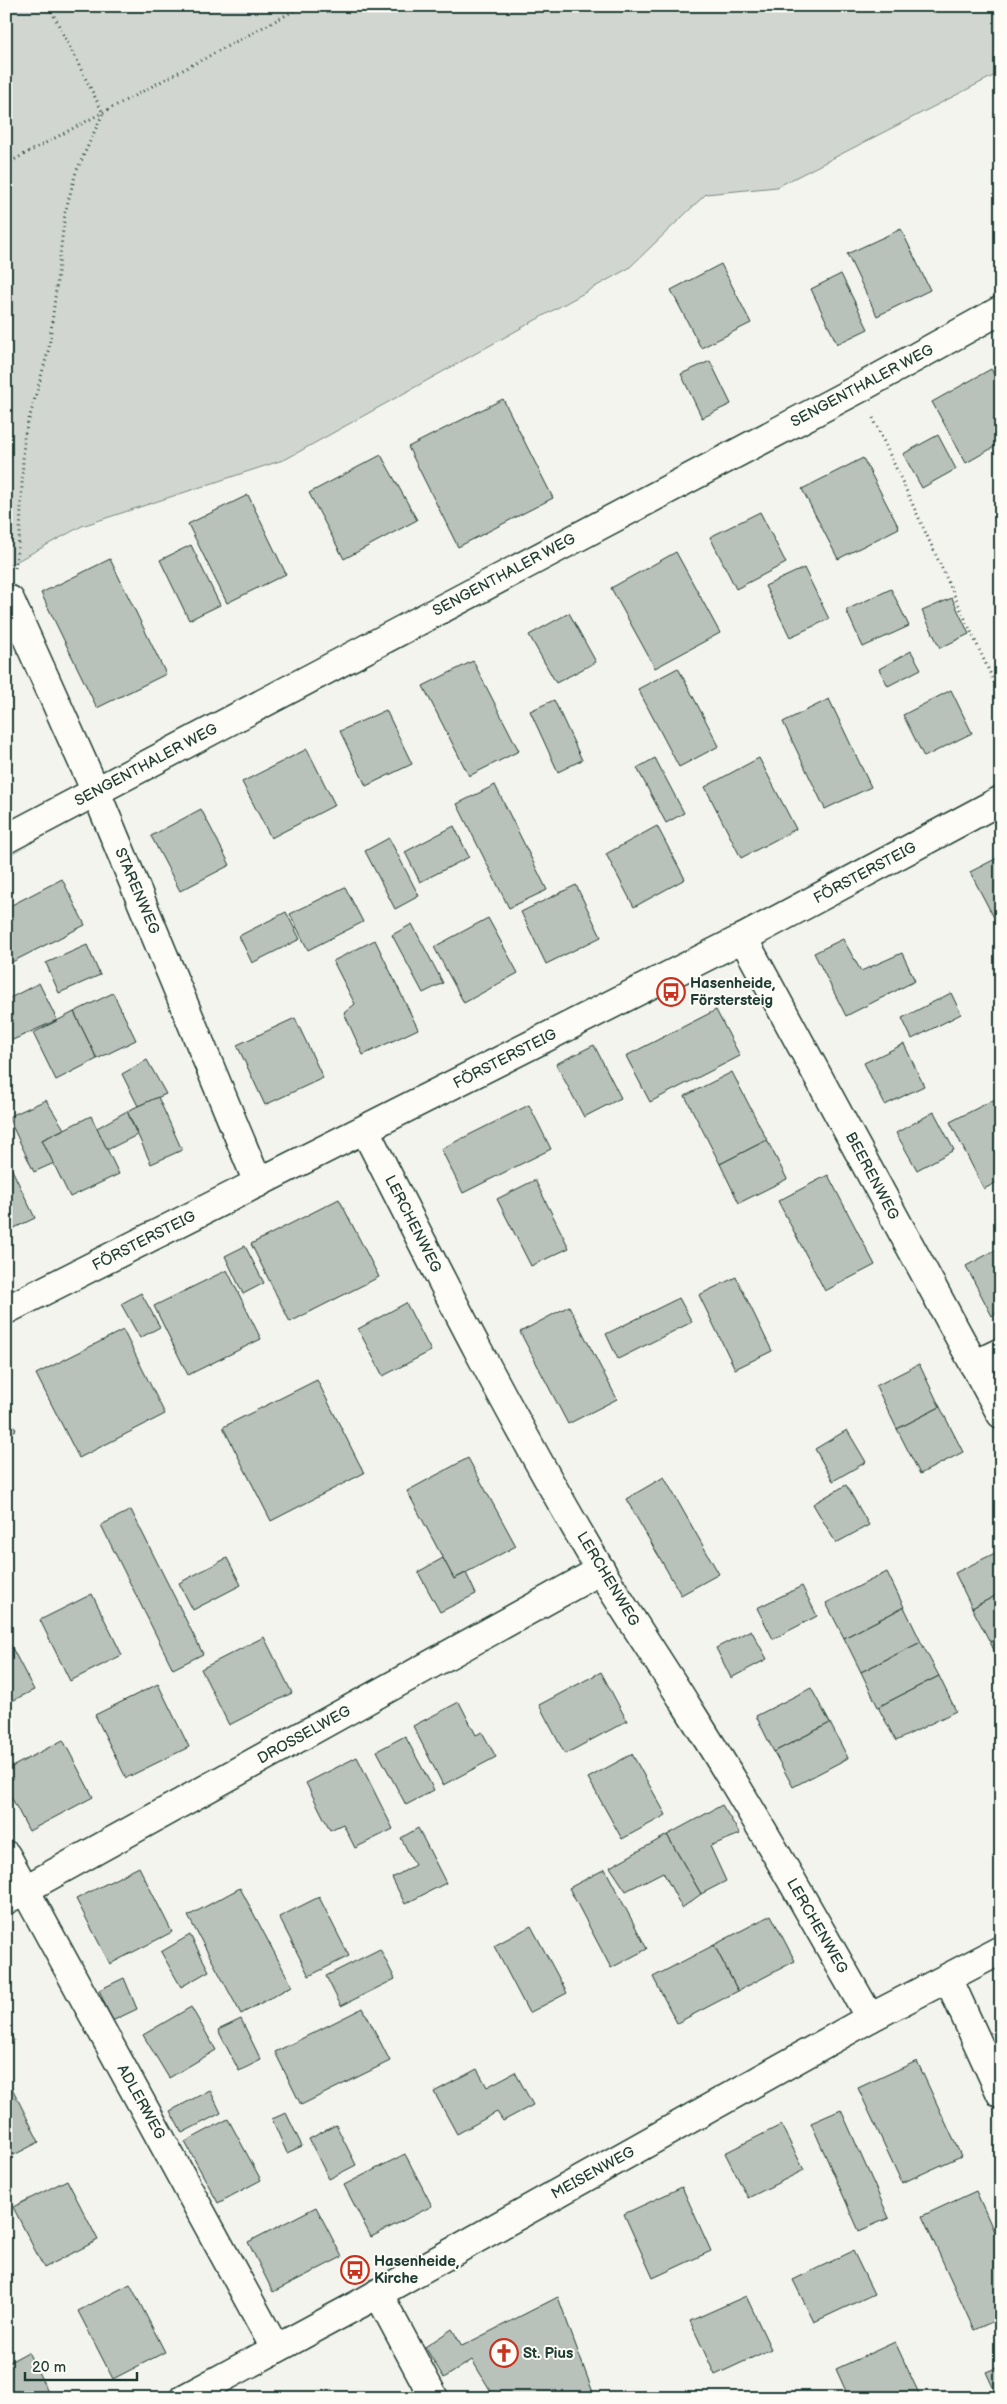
<svg xmlns="http://www.w3.org/2000/svg" width="1007" height="2404" font-family="'Balsamiq Sans',sans-serif">
  <style>
    .green { fill: #d1d6d1; stroke: #788a82 }
    .building { fill: #b9c1bb; stroke: #1f3d34 }
    .lines { fill: none; stroke-linecap: round; stroke-linejoin: round }
    .minor-casing { stroke: #1f3d34; stroke-width: 31 }
    .path { stroke: #1f3d34; stroke-width: 3; stroke-dasharray: 1 4; stroke-linecap: butt }
    .minor { stroke: #fdfcf7; stroke-width: 28 }
    .labels { text-anchor: middle; dominant-baseline: central; stroke-width: 4; stroke-linejoin: round; paint-order: stroke }
    .street-label { font-size: 15px; fill: #1f3d34; stroke: #fdfcf7 }
    .poi-label { font-size: 15px; font-weight: bold; fill: #1f3d34; stroke: #fdfcf7; text-anchor: start }
  </style>
  <rect width="100%" height="100%" fill="#f4f4ef"/>
  <filter id="ink" filterUnits="userSpaceOnUse"><feTurbulence type="fractalNoise" baseFrequency=".02" numOctaves="2"/><feDisplacementMap in="SourceGraphic" scale="10" xChannelSelector="R" yChannelSelector="G"/><feConvolveMatrix kernelMatrix="1 2 1 2 8 2 1 2 1" color-interpolation-filters="sRGB"/></filter>
  <g filter="url(#ink)">
    <polygon class="green" points="6,6 1001,6 1001,72 777,187 706,194 629,268 286,459 82,526 6,567"/>
    <g class="building">
      <polygon points="901,229 930,290 877,316 847,254"/>
      <polygon points="721,264 751,323 701,348 671,290"/>
      <polygon points="841,274 868,329 837,344 811,289"/>
      <polygon points="710,361 731,404 702,418 681,374"/>
      <polygon points="991,369 1001,387 1001,443 966,463 932,402"/>
      <polygon points="503,399 553,498 458,547 408,447"/>
      <polygon points="938,435 956,469 922,488 903,454"/>
      <polygon points="381,455 417,520 344,559 309,493"/>
      <polygon points="863,458 899,528 838,559 802,489"/>
      <polygon points="248,495 286,574 227,603 188,524"/>
      <polygon points="760,512 786,563 736,589 710,537"/>
      <polygon points="191,545 220,605 189,620 160,560"/>
      <polygon points="676,552 720,633 655,668 611,588"/>
      <polygon points="110,559 166,674 97,708 41,593"/>
      <polygon points="804,568 829,619 790,637 765,586"/>
      <polygon points="891,589 909,626 863,647 846,610"/>
      <polygon points="952,598 969,634 940,648 922,611"/>
      <polygon points="569,613 596,662 556,683 529,635"/>
      <polygon points="911,651 921,669 888,686 879,669"/>
      <polygon points="473,661 519,751 469,776 423,686"/>
      <polygon points="678,668 719,746 679,767 638,689"/>
      <polygon points="951,690 972,733 924,757 903,715"/>
      <polygon points="829,699 871,787 825,809 783,722"/>
      <polygon points="554,700 582,760 558,772 530,711"/>
      <polygon points="386,710 412,764 366,786 340,731"/>
      <polygon points="307,749 335,805 271,838 242,782"/>
      <polygon points="655,758 684,813 666,823 637,768"/>
      <polygon points="759,758 796,829 741,858 705,787"/>
      <polygon points="495,785 547,890 509,908 457,804"/>
      <polygon points="201,809 230,865 180,891 151,836"/>
      <polygon points="454,826 469,857 420,882 405,852"/>
      <polygon points="657,826 685,879 634,907 606,854"/>
      <polygon points="389,838 419,896 395,909 365,851"/>
      <polygon points="1001,856 1001,931 970,872"/>
      <polygon points="62,879 85,925 6,965 6,908"/>
      <polygon points="576,885 601,937 546,964 521,912"/>
      <polygon points="345,887 363,922 308,950 290,914"/>
      <polygon points="286,912 300,939 252,963 239,936"/>
      <polygon points="488,918 518,973 464,1003 434,947"/>
      <polygon points="412,924 443,983 423,993 392,935"/>
      <polygon points="843,939 861,971 902,953 915,981 846,1016 814,953"/>
      <polygon points="375,940 418,1029 363,1055 344,1013 355,1004 333,961"/>
      <polygon points="87,945 100,975 59,993 46,963"/>
      <polygon points="39,983 57,1020 6,1043 6,1000"/>
      <polygon points="113,993 136,1040 97,1059 74,1012"/>
      <polygon points="951,993 961,1014 912,1039 902,1018"/>
      <polygon points="716,1010 740,1056 650,1102 626,1056"/>
      <polygon points="74,1012 97,1059 56,1080 33,1033"/>
      <polygon points="295,1018 323,1078 265,1105 237,1045"/>
      <polygon points="904,1044 924,1086 885,1105 864,1063"/>
      <polygon points="594,1045 621,1098 584,1117 556,1064"/>
      <polygon points="147,1060 166,1094 138,1106 122,1074"/>
      <polygon points="732,1072 767,1140 720,1164 685,1096"/>
      <polygon points="1001,1096 1001,1180 984,1189 950,1122"/>
      <polygon points="158,1097 182,1150 151,1164 127,1111"/>
      <polygon points="46,1100 64,1129 42,1140 54,1163 34,1172 8,1117"/>
      <polygon points="529,1105 551,1149 463,1193 441,1149"/>
      <polygon points="127,1111 137,1135 107,1150 97,1128"/>
      <polygon points="934,1112 954,1150 917,1170 896,1133"/>
      <polygon points="91,1116 119,1174 70,1197 42,1140"/>
      <polygon points="767,1140 787,1179 739,1203 720,1164"/>
      <polygon points="6,1157 35,1218 6,1232"/>
      <polygon points="828,1175 875,1265 825,1291 778,1201"/>
      <polygon points="535,1180 569,1248 531,1266 497,1199"/>
      <polygon points="339,1199 379,1277 290,1322 251,1244"/>
      <polygon points="245,1246 264,1283 243,1294 225,1256"/>
      <polygon points="1001,1247 1001,1311 992,1316 966,1266"/>
      <polygon points="227,1270 261,1339 188,1375 154,1306"/>
      <polygon points="736,1277 772,1351 735,1369 699,1295"/>
      <polygon points="141,1293 160,1327 140,1338 121,1304"/>
      <polygon points="679,1298 692,1322 618,1359 606,1334"/>
      <polygon points="406,1303 431,1351 383,1376 358,1329"/>
      <polygon points="569,1306 617,1399 568,1424 520,1332"/>
      <polygon points="123,1330 165,1414 79,1458 36,1374"/>
      <polygon points="919,1364 940,1407 897,1429 876,1386"/>
      <polygon points="317,1380 364,1473 271,1521 223,1427"/>
      <polygon points="940,1407 963,1452 920,1474 897,1429"/>
      <polygon points="6,1411 16,1430 6,1435"/>
      <polygon points="847,1430 866,1462 833,1481 815,1449"/>
      <polygon points="468,1458 516,1546 454,1579 407,1491"/>
      <polygon points="664,1477 719,1574 681,1595 626,1499"/>
      <polygon points="846,1485 869,1525 836,1543 813,1504"/>
      <polygon points="131,1510 203,1654 173,1669 101,1525"/>
      <polygon points="1001,1550 1001,1593 972,1608 955,1573"/>
      <polygon points="227,1558 241,1585 193,1610 179,1583"/>
      <polygon points="443,1558 454,1579 466,1573 476,1594 440,1612 418,1572"/>
      <polygon points="887,1572 904,1607 844,1638 826,1603"/>
      <polygon points="802,1586 817,1616 773,1639 757,1608"/>
      <polygon points="1001,1593 1001,1637 990,1642 972,1608"/>
      <polygon points="92,1594 122,1655 70,1681 40,1620"/>
      <polygon points="904,1607 921,1642 861,1672 844,1638"/>
      <polygon points="751,1630 767,1659 731,1678 716,1648"/>
      <polygon points="264,1637 292,1693 229,1725 201,1669"/>
      <polygon points="1001,1637 1001,1664 990,1642"/>
      <polygon points="8,1640 34,1690 6,1704 6,1641"/>
      <polygon points="921,1642 939,1676 878,1707 861,1672"/>
      <polygon points="601,1672 627,1721 565,1754 539,1705"/>
      <polygon points="939,1676 956,1711 896,1741 878,1707"/>
      <polygon points="158,1684 189,1747 126,1778 95,1715"/>
      <polygon points="811,1688 830,1723 774,1752 756,1716"/>
      <polygon points="459,1702 476,1735 482,1732 496,1757 443,1785 413,1726"/>
      <polygon points="830,1723 848,1758 793,1787 774,1752"/>
      <polygon points="405,1736 434,1790 406,1805 377,1751"/>
      <polygon points="63,1740 93,1797 29,1831 6,1787 6,1770"/>
      <polygon points="632,1754 666,1815 622,1839 588,1778"/>
      <polygon points="357,1757 393,1829 355,1848 343,1824 330,1830 306,1783"/>
      <polygon points="722,1805 740,1834 710,1846 726,1881 701,1894 667,1835"/>
      <polygon points="418,1828 446,1883 405,1904 392,1878 415,1865 401,1838"/>
      <polygon points="667,1835 701,1894 682,1908 663,1872 626,1891 610,1867"/>
      <polygon points="139,1867 172,1932 110,1964 76,1899"/>
      <polygon points="605,1869 647,1949 611,1968 569,1888"/>
      <polygon points="240,1888 292,1986 241,2014 188,1916"/>
      <polygon points="319,1897 349,1956 309,1976 279,1917"/>
      <polygon points="771,1915 795,1961 738,1991 714,1945"/>
      <polygon points="531,1926 567,1993 529,2013 494,1946"/>
      <polygon points="190,1935 209,1971 181,1987 161,1952"/>
      <polygon points="714,1945 738,1991 677,2023 653,1977"/>
      <polygon points="380,1949 395,1979 341,2006 326,1976"/>
      <polygon points="124,1978 137,2009 112,2021 99,1990"/>
      <polygon points="191,2007 216,2050 169,2078 143,2035"/>
      <polygon points="363,2008 390,2061 301,2105 275,2052"/>
      <polygon points="241,2019 261,2060 239,2071 218,2030"/>
      <polygon points="6,2026 14,2041 6,2045"/>
      <polygon points="917,2061 961,2156 902,2183 858,2088"/>
      <polygon points="477,2069 487,2087 515,2072 533,2105 503,2121 497,2112 457,2134 434,2092"/>
      <polygon points="12,2088 39,2142 6,2159 6,2092"/>
      <polygon points="210,2090 221,2113 182,2133 170,2111"/>
      <polygon points="841,2110 889,2218 859,2231 811,2123"/>
      <polygon points="286,2113 302,2146 287,2153 272,2119"/>
      <polygon points="228,2119 261,2180 218,2203 185,2142"/>
      <polygon points="336,2125 356,2165 329,2179 309,2139"/>
      <polygon points="781,2125 804,2170 748,2198 725,2153"/>
      <polygon points="405,2154 432,2206 371,2237 344,2185"/>
      <polygon points="67,2180 98,2240 44,2268 13,2207"/>
      <polygon points="682,2187 711,2251 653,2278 624,2214"/>
      <polygon points="976,2191 1001,2247 1001,2318 974,2330 922,2216"/>
      <polygon points="316,2207 342,2257 273,2292 248,2242"/>
      <polygon points="853,2251 874,2294 814,2322 793,2280"/>
      <polygon points="130,2284 165,2352 113,2379 78,2311"/>
      <polygon points="746,2296 771,2349 715,2375 690,2321"/>
      <polygon points="558,2297 595,2398 495,2398 472,2360 444,2378 425,2347 452,2329 462,2346"/>
      <polygon points="895,2342 921,2398 849,2398 836,2369"/>
      <polygon points="28,2352 51,2398 6,2398 6,2364"/>
      <polygon points="1001,2366 1001,2398 998,2398 986,2372"/>
    </g>
    <g class="lines">
      <defs>
        <g id="minor">
          <polyline points="10,600 96,792 258,1183"/>
          <polyline points="6,839 860,388 1001,310"/>
          <polyline points="743,938 1001,1414"/>
          <path d="M365,1130c75,148 150,296 235,439 28,47 59,92 88,139 64,101 123,206 182,310"/>
          <polyline points="6,1310 743,938 1001,800"/>
          <polyline points="974,1365 1001,1352"/>
          <polyline points="6,1855 275,2348"/>
          <polyline points="6,1900 601,1570"/>
          <polyline points="948,1978 1001,2094"/>
          <polyline points="378,2293 434,2398"/>
          <polyline points="185,2398 365,2301 870,2018 1001,1950"/>
        </g>
      </defs>
      <use href="#minor" class="minor-casing"/>
      <g class="path">
        <polyline points="6,164 303,6"/>
        <polyline points="873,418 1001,697"/>
        <polyline points="15,568 20,533 24,437 49,348 65,213 76,172 103,113 49,6"/>
      </g>
      <use href="#minor" class="minor"/>
    </g>
  </g>
  <defs>
    <symbol id="bus-ring" viewBox="-11 -11 22 22"><circle r="9.5" fill="#fdfcf7" stroke="#c8321e" stroke-width="1.5"/><path d="M-5-6H5V4H4V6H2V4H-2V6H-4V4H-5ZM-3.5-4V0h7V-4ZM-3.5 1.2v1.5H-2V1.2ZM2 1.2v1.5H3.5V1.2Z" fill="#c8321e"/></symbol>
    <symbol id="church-ring" viewBox="-11 -11 22 22"><circle r="9.5" fill="#fdfcf7" stroke="#c8321e" stroke-width="1.5"/><path d="M-1.2-6h2.4v3.5h3.3v2.4h-3.3V6h-2.4V-.1h-3.3v-2.4h3.3Z" fill="#c8321e"/></symbol>
  </defs>
  <g fill-rule="evenodd">
    <use href="#bus-ring" x="655" y="976" width="32" height="32"/>
    <use href="#bus-ring" x="339" y="2254" width="32" height="32"/>
    <use href="#church-ring" x="488" y="2337" width="32" height="32"/>
  </g>
  <g class="labels">
    <g class="street-label">
      <text transform="translate(862 386) rotate(-28)">SENGENTHALER WEG</text>
      <text transform="translate(504 575) rotate(-28)">SENGENTHALER WEG</text>
      <text transform="translate(146 765) rotate(-28)">SENGENTHALER WEG</text>
      <text transform="translate(865 873) rotate(-28)">FÖRSTERSTEIG</text>
      <text transform="translate(137 891) rotate(67)">STARENWEG</text>
      <text transform="translate(505 1059) rotate(-27)">FÖRSTERSTEIG</text>
      <text transform="translate(872 1176) rotate(62)">BEERENWEG</text>
      <text transform="translate(413 1224) rotate(63)">LERCHENWEG</text>
      <text transform="translate(144 1241) rotate(-27)">FÖRSTERSTEIG</text>
      <text transform="translate(608 1579) rotate(59)">LERCHENWEG</text>
      <text transform="translate(304 1735) rotate(-29)">DROSSELWEG</text>
      <text transform="translate(817 1926) rotate(60)">LERCHENWEG</text>
      <text transform="translate(141 2102) rotate(61)">ADLERWEG</text>
      <text transform="translate(593 2173) rotate(-29)">MEISENWEG</text>
    </g>
    <g class="poi-label">
      <text x="690" y="983">Hasenheide,<tspan x="690" dy="17">Förstersteig</tspan></text>
      <text x="374" y="2261">Hasenheide,<tspan x="374" dy="17">Kirche</tspan></text>
      <text x="523" y="2353">St. Pius</text>
    </g>
  </g>
  <rect width="1007" height="2404" fill="none" stroke="#fdfcf7" stroke-width="25"/>
  <rect x="12" y="12" width="982" height="2379" fill="none" stroke="#1f3d34" stroke-width="2" filter="url(#ink)"/>
  <path d="M25 2372v8h112v-8" fill="none" stroke="#1f3d34" stroke-width="2.5"/>
  <text x="32" y="2372" font-size="15" fill="#1f3d34" stroke="#fdfcf7" stroke-width="4" paint-order="stroke">20 m</text>
</svg>
